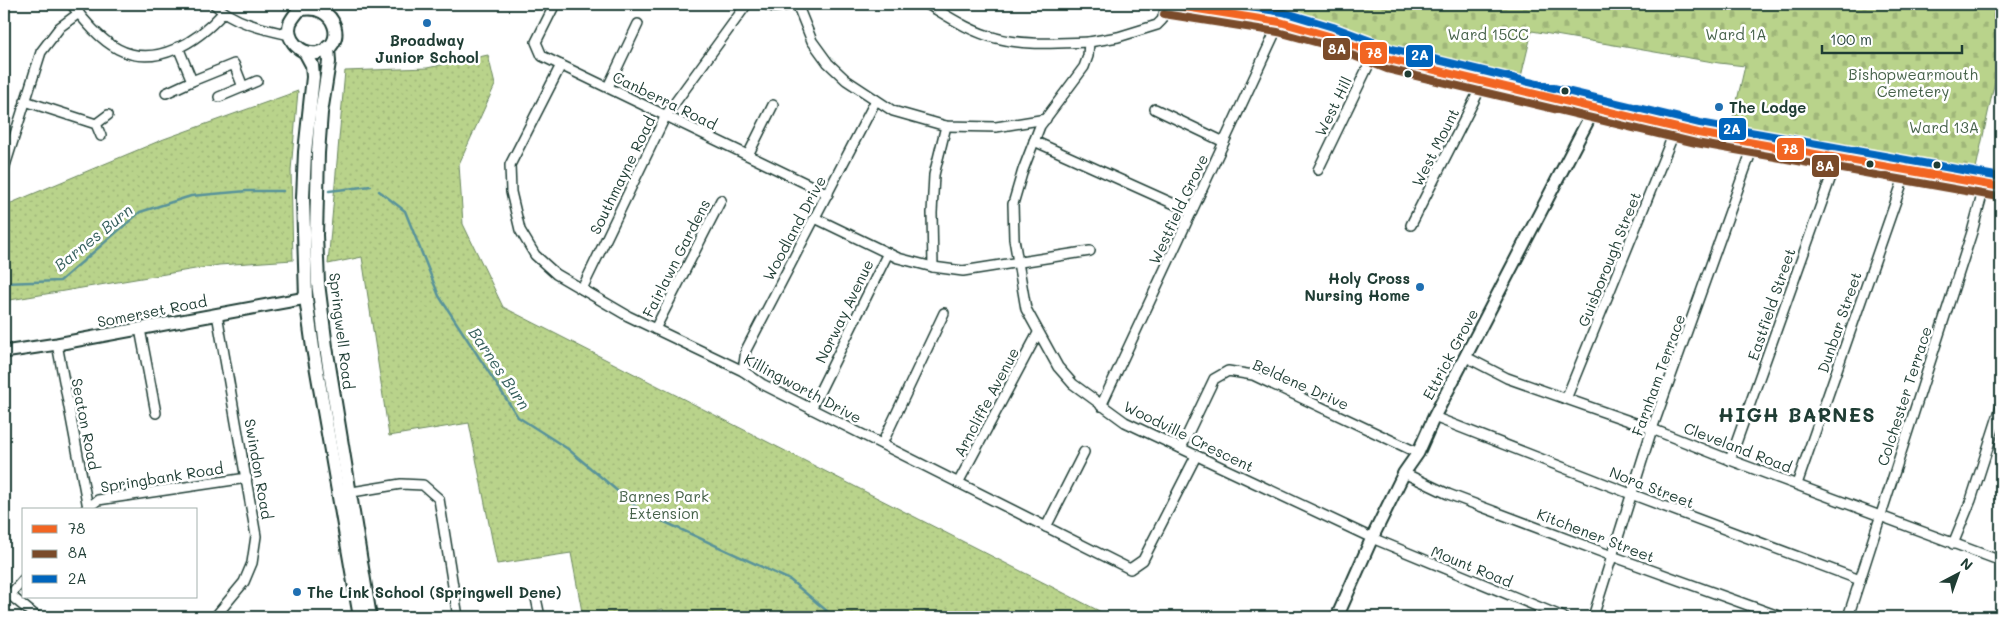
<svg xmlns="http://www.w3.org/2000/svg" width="2005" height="621" font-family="Mali,sans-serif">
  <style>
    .cemetery { fill: url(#cemetery-stones); stroke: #6c8860 }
    .park { fill: url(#park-dots); stroke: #6c8860 }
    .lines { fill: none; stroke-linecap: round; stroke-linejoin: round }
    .stream { stroke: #59939a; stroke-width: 2.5 }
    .minor-casing { stroke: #1f3d34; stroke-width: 12 }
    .tertiary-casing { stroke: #1f3d34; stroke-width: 15 }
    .secondary-casing { stroke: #1f3d34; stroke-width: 16 }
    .primary-casing { stroke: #1f3d34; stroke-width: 19 }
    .minor { stroke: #fff; stroke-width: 9 }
    .tertiary { stroke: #fff; stroke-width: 11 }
    .secondary { stroke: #fff; stroke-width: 12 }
    .primary { stroke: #fddcac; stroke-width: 15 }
    .bus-1-casing { stroke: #fff; stroke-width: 11 }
    .bus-2-casing { stroke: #fff; stroke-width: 11 }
    .bus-3-casing { stroke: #fff; stroke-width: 11 }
    .bus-1 { stroke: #f26522; stroke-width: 8 }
    .bus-2 { stroke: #7a4b2a; stroke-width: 8 }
    .bus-3 { stroke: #0065bd; stroke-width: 8 }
    .poi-dot { fill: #1f6fb2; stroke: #fff; stroke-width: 2 }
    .bus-dot { fill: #1f3d34; stroke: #fff; stroke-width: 2 }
    .labels { text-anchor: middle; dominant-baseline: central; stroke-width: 5; stroke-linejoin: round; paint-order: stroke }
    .park-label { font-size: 15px; fill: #46624a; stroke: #fff }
    .poi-label { font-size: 15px; font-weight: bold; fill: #1f3d34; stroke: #fff; text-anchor: start }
    .street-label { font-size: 15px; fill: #1f3d34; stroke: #fff }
    .water-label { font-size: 16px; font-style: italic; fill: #37615e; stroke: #fff }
    .district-label { font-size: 20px; font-weight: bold; letter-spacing: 1px; fill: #1f3d34; stroke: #fff }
    .line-badge { stroke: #fff; stroke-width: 2 }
    .badge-label { font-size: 14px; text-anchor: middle; font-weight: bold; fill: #fff }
  </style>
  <defs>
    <pattern id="cemetery-stones" width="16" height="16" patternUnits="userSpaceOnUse" patternTransform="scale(1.25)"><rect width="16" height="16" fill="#b9d38b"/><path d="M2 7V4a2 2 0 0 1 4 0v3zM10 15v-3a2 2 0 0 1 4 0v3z" fill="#9fb679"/></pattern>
    <pattern id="park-dots" width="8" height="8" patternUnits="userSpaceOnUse" patternTransform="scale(1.25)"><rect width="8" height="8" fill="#b9d38b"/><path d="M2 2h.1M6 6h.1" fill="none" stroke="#9fb679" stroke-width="1.8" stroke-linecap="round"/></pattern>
  </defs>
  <rect width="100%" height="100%" fill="#fff"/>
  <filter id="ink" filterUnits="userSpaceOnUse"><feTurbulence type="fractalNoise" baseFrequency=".02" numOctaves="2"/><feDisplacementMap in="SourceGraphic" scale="10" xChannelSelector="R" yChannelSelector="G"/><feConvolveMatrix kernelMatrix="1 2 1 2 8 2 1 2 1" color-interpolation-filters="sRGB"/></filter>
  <g filter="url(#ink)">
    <polygon class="cemetery" points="1252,4 2001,4 2001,53 1975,173 1730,131 1745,66 1719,63 1532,31 1520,81 1400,55 1315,21 1287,12"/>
    <g class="park">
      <polygon points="488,55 495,85 459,164 463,224 503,307 1111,617 665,617 663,609 620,617 583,617 571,553 497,564 469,423 389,436 362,257 328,264 345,71 427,68"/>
      <polygon points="298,91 291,170 293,260 219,265 4,301 4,206 164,139"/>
    </g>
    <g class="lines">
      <g class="stream">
        <polyline points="329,191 371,186"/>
        <polyline points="379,191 405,211 439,296 518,417 568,449 641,511 790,580 834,617"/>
        <polyline points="4,283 60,281 140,212 191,196 247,191 283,191"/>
      </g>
      <defs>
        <g id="minor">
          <path d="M71,4c13,16 28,35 47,45 38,20 80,-8 105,-36"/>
          <path d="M214,4c20,19 49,25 76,31"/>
          <polyline points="555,4 536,42 542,56 828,194"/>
          <polyline points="764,4 774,7 797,4"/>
          <polyline points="797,4 812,41 828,63 846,80 893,111 946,126 996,127 1046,119"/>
          <path d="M927,4c22,13 44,28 69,34 30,8 63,5 93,4"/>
          <polyline points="1167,4 1162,20 1157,25 1118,37 1089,42 1088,56 1084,67 1040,126 1023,170 1013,204 1014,239 1026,309 1058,367 1073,384 1125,422 1372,538 1563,617"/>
          <polyline points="561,65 510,165 511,192 520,230 535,255 556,274 628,316 743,371 762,384 1130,569 1143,560 1196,456"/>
          <polyline points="192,81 234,64 243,87 219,97"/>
          <polyline points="243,87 257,81"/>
          <polyline points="608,87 638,24"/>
          <polyline points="166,93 192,81 178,47"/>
          <polyline points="25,101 96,124 101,136"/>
          <polyline points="1155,109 1224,142"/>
          <polyline points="96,124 108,115"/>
          <polyline points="1034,141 1192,212"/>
          <polyline points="748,155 773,105"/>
          <polyline points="4,169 41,52 60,27 79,13"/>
          <polyline points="1318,170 1374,54"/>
          <polyline points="815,218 898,258 933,267 963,271 1090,251"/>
          <polyline points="1411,225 1484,81"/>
          <polyline points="933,267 932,213 934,175 946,126"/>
          <polyline points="582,289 666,115 747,4"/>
          <polyline points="140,329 156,413"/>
          <polyline points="655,329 721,200"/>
          <polyline points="57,344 88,508"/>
          <polyline points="1466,357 1507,378 1652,429 1730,460 2001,561"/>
          <polyline points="743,371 746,350 876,100"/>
          <polyline points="1566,399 1676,128"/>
          <polyline points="1101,406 1280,22"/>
          <polyline points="811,409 888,253"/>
          <polyline points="1434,417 1631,494 1860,580"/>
          <polyline points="882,444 944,313"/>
          <polyline points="1181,448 1214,379 1228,371 1253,375 1418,453"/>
          <polyline points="1730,460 1838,157"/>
          <polyline points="1404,473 1448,494 1612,556 1781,617"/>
          <polyline points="958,483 1038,333"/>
          <polyline points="1797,484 1907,169"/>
          <polyline points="346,493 401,484 423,485 439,499 458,617"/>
          <polyline points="85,510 98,500 247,478"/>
          <polyline points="1046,527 1084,452"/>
          <polyline points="1953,544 1971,500 2001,407"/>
          <polyline points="4,590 37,617"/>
          <polyline points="10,595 24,579"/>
          <polyline points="536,598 540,617"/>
          <polyline points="215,617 244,582 252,563 256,536 217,314"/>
          <polyline points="1593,617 1652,429 1754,144"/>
          <polyline points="1848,617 1972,232 1985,184"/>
        </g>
        <g id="tertiary">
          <polyline points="4,352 57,344 306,298"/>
          <polyline points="1337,617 1372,538 1404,473 1418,453 1434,417 1595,107"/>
        </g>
        <g id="secondary">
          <path d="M299,10c38,-10 50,38 18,43 -16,2 -32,-13 -27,-30 3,-7 9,-12 13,-19"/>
          <polyline points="328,47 329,62 321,113 318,153 316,235 318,283 326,347 370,617"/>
          <polyline points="305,52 312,65 313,77 305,152 303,198 306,298 313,348 360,617"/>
        </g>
        <polyline id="primary" points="1166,4 1280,22 1329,36 1389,59 1698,133 2001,187"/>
      </defs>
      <use href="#minor" class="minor-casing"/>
      <use href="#tertiary" class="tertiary-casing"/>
      <use href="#secondary" class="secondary-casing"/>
      <use href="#primary" class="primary-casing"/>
      <use href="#minor" class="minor"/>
      <use href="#tertiary" class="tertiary"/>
      <use href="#secondary" class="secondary"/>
      <use href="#primary" class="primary"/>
      <defs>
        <polyline id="bus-1" points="1166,4 1280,22 1329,36 1389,59 1698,133 2001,187"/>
        <polyline id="bus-2" points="1164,14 1278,32 1326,45 1387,69 1696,143 1999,197"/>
        <polyline id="bus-3" points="1229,4 1283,12 1333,27 1392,49 1700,123 2001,177"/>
      </defs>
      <use href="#bus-1" class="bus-1-casing"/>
      <use href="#bus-2" class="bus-2-casing"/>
      <use href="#bus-3" class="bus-3-casing"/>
      <use href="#bus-1" class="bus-1"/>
      <use href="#bus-2" class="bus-2"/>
      <use href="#bus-3" class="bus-3"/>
    </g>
  </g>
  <g class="poi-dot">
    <circle cx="427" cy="23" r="5"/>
    <circle cx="1719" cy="107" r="5"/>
    <circle cx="1420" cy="287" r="5"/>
    <circle cx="297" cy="592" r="5"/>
  </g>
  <g class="bus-dot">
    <circle cx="1408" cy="74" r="4.5"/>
    <circle cx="1565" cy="91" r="4.5"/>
    <circle cx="1870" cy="164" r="4.5"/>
    <circle cx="1937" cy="165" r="4.5"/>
  </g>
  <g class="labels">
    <g class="park-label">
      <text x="1488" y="34">Ward 15CC</text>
      <text x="1736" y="34">Ward 1A</text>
      <text x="1913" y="74">Bishopwearmouth<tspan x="1913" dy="17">Cemetery</tspan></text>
      <text x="1944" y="127">Ward 13A</text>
      <text x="664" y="496">Barnes Park<tspan x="664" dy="17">Extension</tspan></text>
    </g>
    <g class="poi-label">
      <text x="427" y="40" text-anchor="middle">Broadway<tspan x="427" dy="17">Junior School</tspan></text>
      <text x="1729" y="107">The Lodge</text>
      <text x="1410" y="278" text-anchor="end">Holy Cross<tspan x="1410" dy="17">Nursing Home</tspan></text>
      <text x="307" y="592">The Link School (Springwell Dene)</text>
    </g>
    <g class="street-label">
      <text transform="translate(665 100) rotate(26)">Canberra Road</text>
      <text transform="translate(1333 106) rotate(-64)">West Hill</text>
      <text transform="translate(1435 147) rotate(-63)">West Mount</text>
      <text transform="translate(622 175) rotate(-64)">Southmayne Road</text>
      <text transform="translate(1178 209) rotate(-65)">Westfield Grove</text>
      <text transform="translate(794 228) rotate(-62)">Woodland Drive</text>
      <text transform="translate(676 258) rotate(-63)">Fairlawn Gardens</text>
      <text transform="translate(1609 259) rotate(-68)">Guisborough Street</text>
      <text transform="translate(1771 304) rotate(-71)">Eastfield Street</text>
      <text transform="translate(152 311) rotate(-11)">Somerset Road</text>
      <text transform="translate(844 311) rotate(-64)">Norway Avenue</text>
      <text transform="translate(1839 322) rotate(-71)">Dunbar Street</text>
      <text transform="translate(342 331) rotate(83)">Springwell Road</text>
      <text transform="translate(1450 354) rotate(-62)">Ettrick Grove</text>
      <text transform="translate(1658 375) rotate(-70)">Farnham Terrace</text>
      <text transform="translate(1301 384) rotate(24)">Beldene Drive</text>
      <text transform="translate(803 388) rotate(28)">Killingworth Drive</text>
      <text transform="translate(1904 396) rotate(-72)">Colchester Terrace</text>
      <text transform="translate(986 402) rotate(-62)">Arncliffe Avenue</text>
      <text transform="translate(86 424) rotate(79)">Seaton Road</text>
      <text transform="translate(1189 436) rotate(26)">Woodville Crescent</text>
      <text transform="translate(1738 447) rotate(21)">Cleveland Road</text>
      <text transform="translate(259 469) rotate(80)">Swindon Road</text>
      <text transform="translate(162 477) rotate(-9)">Springbank Road</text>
      <text transform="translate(1652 487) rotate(21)">Nora Street</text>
      <text transform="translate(1596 535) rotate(21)">Kitchener Street</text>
      <text transform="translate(1472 566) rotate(22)">Mount Road</text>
    </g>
    <g class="water-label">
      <text transform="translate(93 237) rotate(-39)">Barnes Burn</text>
      <text transform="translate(500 368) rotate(56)">Barnes Burn</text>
    </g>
    <g class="district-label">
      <text x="1797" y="414">HIGH BARNES</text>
    </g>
  </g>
  <g class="line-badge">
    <rect x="1322" y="37" width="29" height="24" rx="5" fill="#7a4b2a"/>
    <rect x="1359" y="41" width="29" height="24" rx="5" fill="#f26522"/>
    <rect x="1405" y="44" width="29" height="24" rx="5" fill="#0065bd"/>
    <rect x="1718" y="117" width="29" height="24" rx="5" fill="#0065bd"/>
    <rect x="1776" y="137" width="29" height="24" rx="5" fill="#f26522"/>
    <rect x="1811" y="154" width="29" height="24" rx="5" fill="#7a4b2a"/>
  </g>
  <g class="badge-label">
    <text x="1337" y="54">8A</text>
    <text x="1374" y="58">78</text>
    <text x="1420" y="60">2A</text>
    <text x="1732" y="134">2A</text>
    <text x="1790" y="154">78</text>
    <text x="1825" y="171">8A</text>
  </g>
  <rect width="2005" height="621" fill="none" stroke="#fff" stroke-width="20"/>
  <rect x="10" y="10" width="1985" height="601" fill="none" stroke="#1f3d34" stroke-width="2" filter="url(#ink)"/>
  <rect x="22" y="508" width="175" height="90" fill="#ffffff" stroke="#a5b1ae"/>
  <rect x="32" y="525" width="25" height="8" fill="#f26522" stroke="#a5b1ae"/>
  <text x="68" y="534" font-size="15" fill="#1f3d34">78</text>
  <rect x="32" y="550" width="25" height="8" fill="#7a4b2a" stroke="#a5b1ae"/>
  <text x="68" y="558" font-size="15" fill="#1f3d34">8A</text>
  <rect x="32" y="575" width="25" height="8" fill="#0065bd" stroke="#a5b1ae"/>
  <text x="68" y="584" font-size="15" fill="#1f3d34">2A</text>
  <g transform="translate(1958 574) rotate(41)" stroke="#ffffff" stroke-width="4" paint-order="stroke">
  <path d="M0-4L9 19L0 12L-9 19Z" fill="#1f3d34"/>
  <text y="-8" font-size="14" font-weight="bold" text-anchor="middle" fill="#1f3d34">N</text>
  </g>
  <path d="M1822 45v8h140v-8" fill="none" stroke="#1f3d34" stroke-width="2.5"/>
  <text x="1830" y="45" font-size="15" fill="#1f3d34" stroke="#ffffff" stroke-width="4" paint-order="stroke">100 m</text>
</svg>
